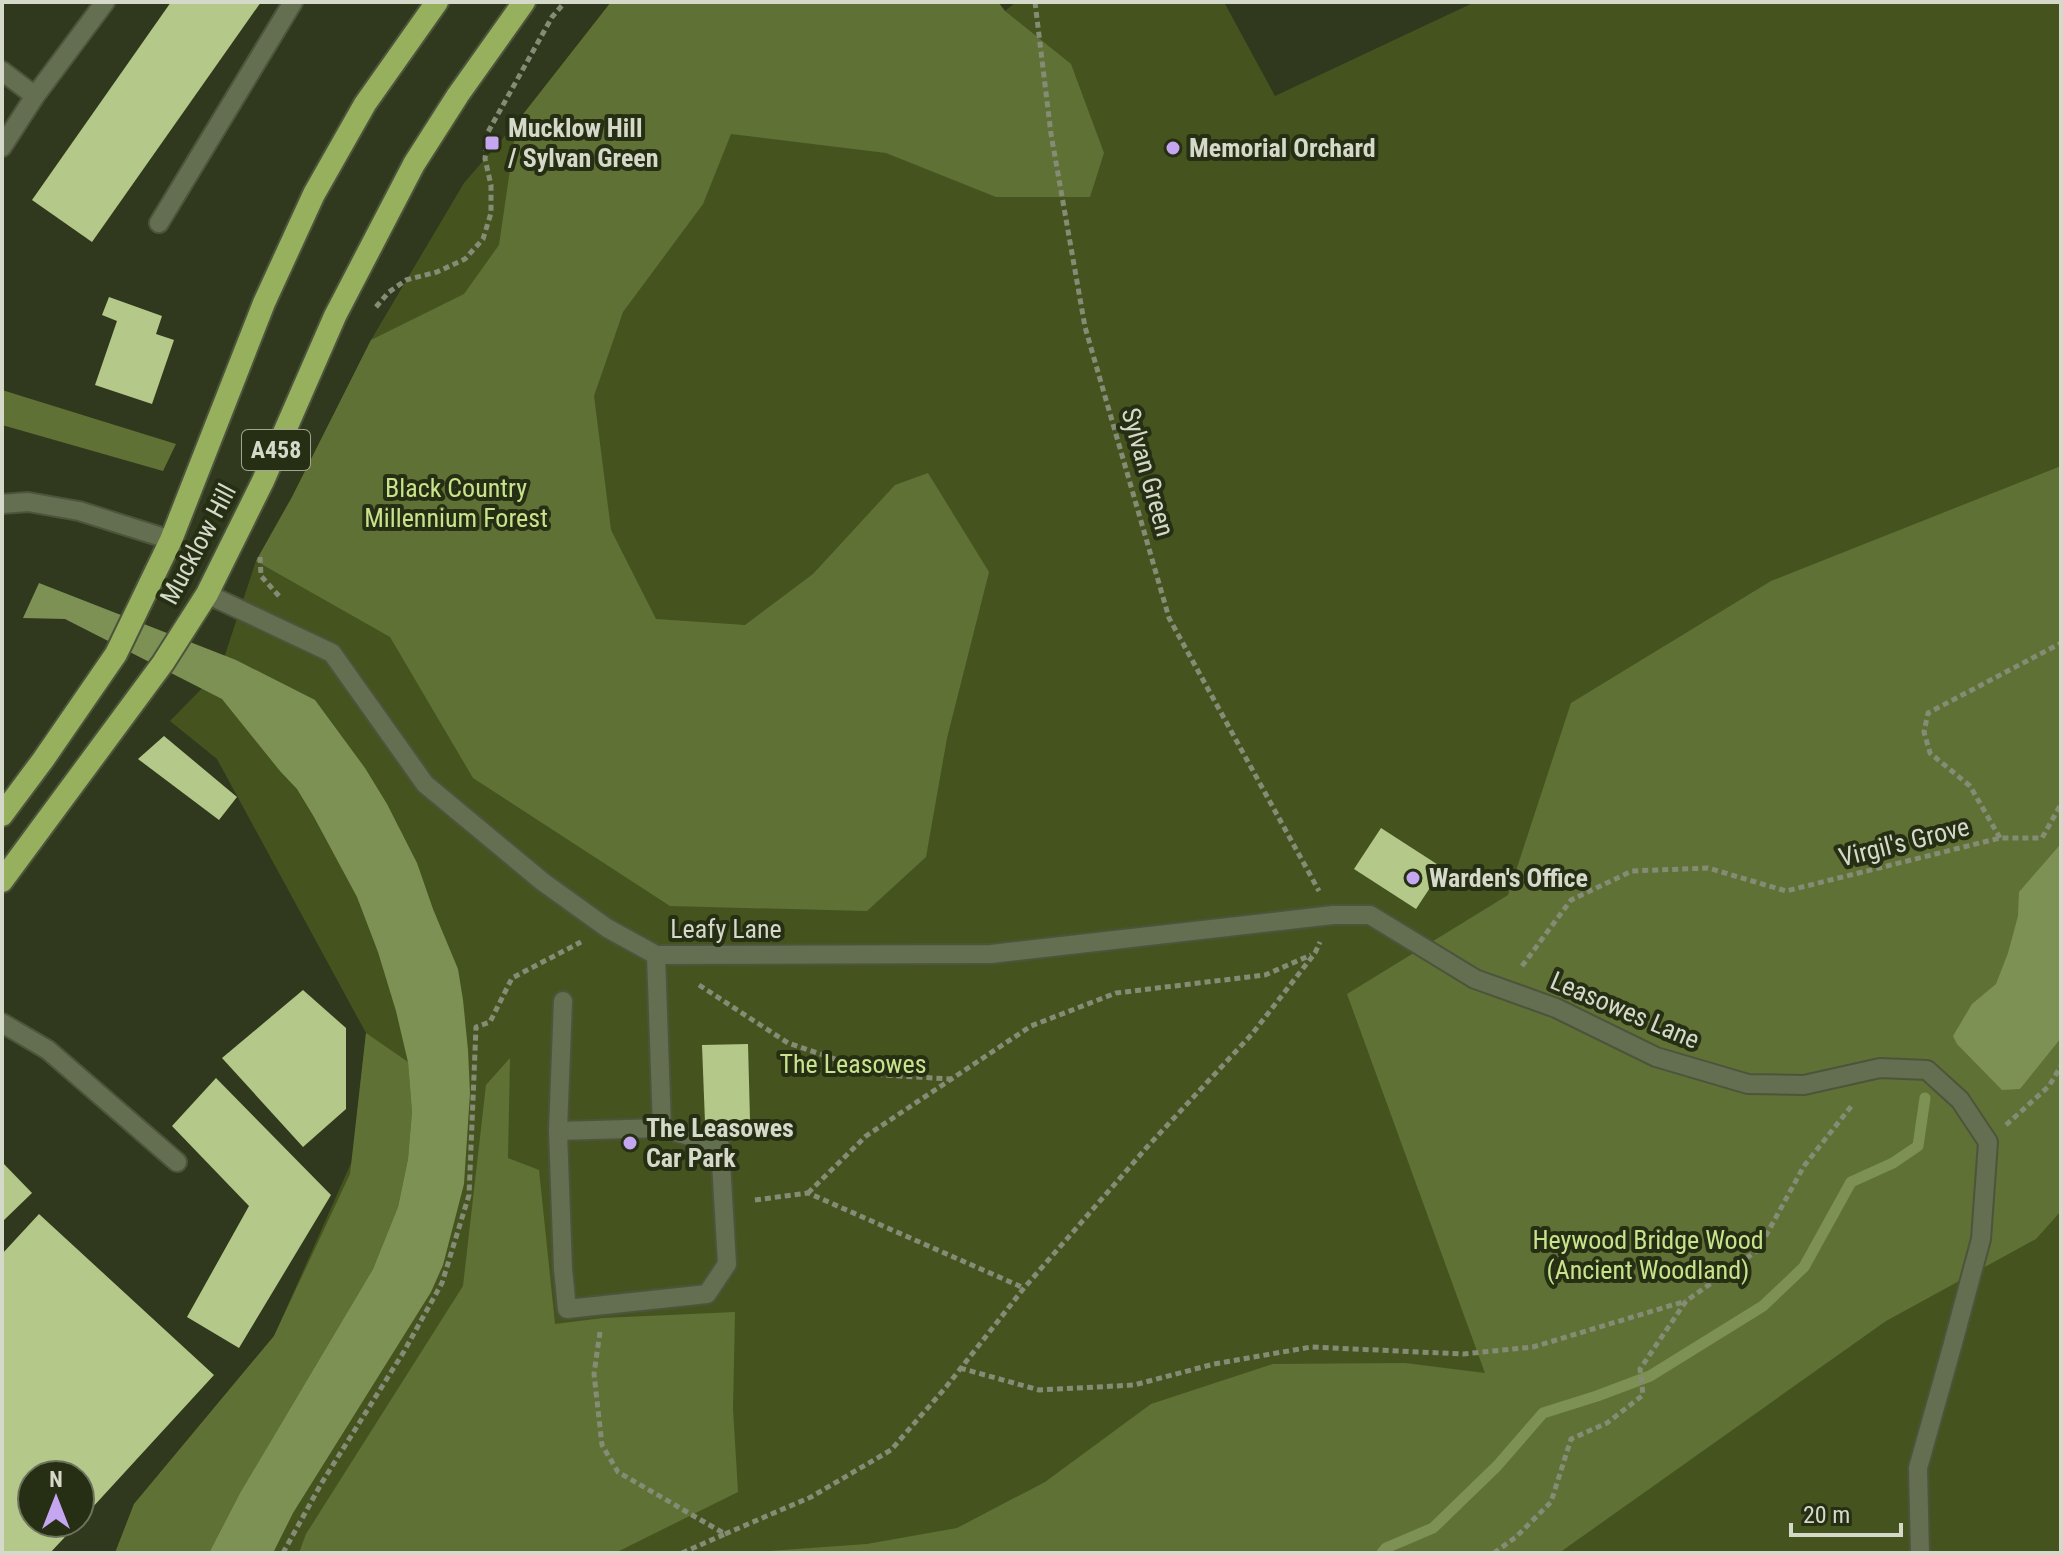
<svg xmlns="http://www.w3.org/2000/svg" width="2063" height="1555" font-family="'Roboto Condensed',sans-serif">
  <style>
    .green { fill: #45541f }
    .forest { fill: #607135 }
    .water { fill: #7e9154 }
    .lines { fill: none; stroke-linecap: round; stroke-linejoin: round }
    .stream { stroke: #7e9154; stroke-width: 11 }
    .building { fill: #b4c889 }
    .service-casing { stroke: #4d543c; stroke-width: 22 }
    .trunk-casing { stroke: #4d543c; stroke-width: 26 }
    .path { stroke: #858c76; stroke-width: 5; stroke-dasharray: 6 4; stroke-linecap: butt }
    .service { stroke: #646e50; stroke-width: 18 }
    .trunk { stroke: #97b05e; stroke-width: 22 }
    .poi-dot { fill: #c5a7f1; stroke: #262e13; stroke-width: 3 }
    .labels { text-anchor: middle; dominant-baseline: central; stroke-width: 8; stroke-linejoin: round; paint-order: stroke }
    .shield { fill: #262e13; stroke: #a0a692; stroke-width: 2 }
    .shield-label { font-size: 24px; font-weight: bold; fill: #d4d9c9 }
    .poi-label { font-size: 26px; font-weight: bold; fill: #d4d9c9; stroke: #262e13; text-anchor: start }
    .street-label { font-size: 26px; fill: #d4d9c9; stroke: #262e13 }
    .park-label { font-size: 26px; fill: #c8e38b; stroke: #262e13 }
  </style>
  <rect width="100%" height="100%" fill="#30391d"/>
  <polygon class="green" points="611,2 998,2 1005,11 1016,2 1224,2 1275,96 1475,2 2061,2 2061,1553 115,1553 134,1504 274,1336 352,1161 366,1033 217,759 170,721 220,670 256,561 292,497 371,340 464,183 517,122"/>
  <g class="forest">
    <polygon points="611,2 998,2 1005,11 1071,64 1104,153 1090,197 996,197 886,153 731,134 703,204 623,312 594,396 611,530 656,619 745,625 813,574 895,485 928,473 989,572 947,738 926,857 867,911 670,906 473,778 390,637 256,561 292,497 371,340 464,294 499,245 517,122"/>
    <polygon points="2,390 176,444 163,471 2,425"/>
    <polygon points="2061,466 2061,1211 2036,1239 1886,1321 1559,1553 739,1553 867,1544 957,1528 1045,1482 1151,1404 1273,1364 1405,1363 1485,1373 1347,994 1508,895 1571,703 1771,581"/>
    <polygon points="366,1033 408,1062 412,1112 408,1159 398,1207 373,1269 240,1493 209,1553 115,1553 134,1504 274,1336 350,1174"/>
    <polygon points="510,1058 508,1158 539,1170 555,1324 603,1318 735,1312 733,1409 738,1492 615,1553 299,1553 306,1534 463,1286 486,1085"/>
  </g>
  <g class="water">
    <polygon points="39,583 236,660 315,700 365,768 387,804 417,863 433,909 458,969 463,1000 468,1050 470,1093 464,1184 443,1265 431,1292 293,1513 273,1553 209,1553 240,1493 373,1269 398,1207 408,1159 412,1112 408,1062 396,1011 378,952 357,897 314,817 297,789 280,771 222,699 65,619 23,618"/>
    <polygon points="2061,835 2061,1038 2020,1089 2002,1090 1957,1044 1953,1036 1972,1004 1996,984 2008,953 2018,916 2019,892 2059,846"/>
  </g>
  <g class="lines">
    <polyline class="stream" points="1382,1553 1386,1548 1433,1528 1497,1466 1543,1413 1597,1396 1650,1376 1763,1306 1804,1267 1851,1182 1893,1163 1918,1146 1925,1098"/>
  </g>
  <g class="building">
    <polygon points="171,2 261,2 92,242 32,200"/>
    <polygon points="109,297 162,316 156,334 174,340 152,404 95,385 117,321 102,315"/>
    <polygon points="164,736 237,797 219,820 138,759"/>
    <polygon points="1381,828 1443,868 1416,909 1354,869"/>
    <polygon points="303,990 346,1028 346,1109 303,1147 222,1058"/>
    <polygon points="748,1044 750,1120 705,1122 702,1045"/>
    <polygon points="216,1078 331,1195 239,1348 187,1317 249,1206 172,1126"/>
    <polygon points="2,1162 32,1193 2,1222"/>
    <polygon points="39,1214 214,1375 80,1521 80,1475 32,1475 32,1523 78,1523 50,1553 2,1553 2,1254"/>
  </g>
  <g class="lines">
    <defs>
      <g id="service">
        <polyline points="2,71 35,96 105,2"/>
        <polyline points="2,147 35,96"/>
        <polyline points="159,223 293,2"/>
        <polyline points="2,504 28,502 79,511 171,540"/>
        <polyline points="207,594 332,653 425,784 543,882 607,928 656,955 991,954 1333,915 1370,915 1475,979 1556,1008 1656,1057 1748,1084 1804,1085 1880,1068 1927,1070 1960,1100 1988,1142 1981,1239 1952,1347 1918,1468 1920,1553"/>
        <polyline points="656,955 662,1128"/>
        <polyline points="2,1023 48,1050 177,1162"/>
        <polygon points="662,1128 720,1145 727,1264 707,1294 567,1309 563,1269 558,1131"/>
        <polyline points="558,1131 563,1001"/>
      </g>
      <g id="trunk">
        <polyline points="2,815 43,760 116,654 171,540 264,303 314,194 365,104 437,2"/>
        <polyline points="2,881 163,663 207,594 263,481 335,316 414,164 458,95 524,2"/>
      </g>
    </defs>
    <use href="#service" class="service-casing"/>
    <use href="#trunk" class="trunk-casing"/>
    <g class="path">
      <polyline points="1035,2 1051,134 1085,327 1169,618 1319,891"/>
      <polyline points="376,307 389,292 406,280 437,272 465,259 483,239 491,213 491,185 485,159 488,132 552,17 565,2"/>
      <polyline points="260,557 261,576 279,596"/>
      <polyline points="2000,838 1970,786 1930,753 1924,732 1928,713 2061,643"/>
      <polyline points="1522,966 1571,900 1632,871 1708,868 1786,891 2000,838 2042,838 2061,804"/>
      <polyline points="699,985 788,1043 882,1075 951,1079"/>
      <polyline points="2006,1125 2049,1086 2061,1066"/>
      <polyline points="808,1193 866,1136 1031,1026 1116,993 1265,975 1311,955"/>
      <polyline points="755,1200 808,1193 1024,1288"/>
      <polyline points="600,1332 594,1374 602,1445 618,1472 725,1534 682,1553"/>
      <polyline points="960,1368 1039,1390 1134,1385 1214,1364 1311,1347 1463,1354 1533,1347 1686,1301"/>
      <polyline points="725,1534 811,1497 891,1450 946,1387 1024,1288 1148,1146 1252,1034 1315,953 1320,942"/>
      <polyline points="283,1553 321,1484 403,1353 442,1283 469,1195 476,1027 490,1022 512,978 581,942"/>
      <polyline points="1494,1553 1516,1537 1551,1502 1571,1439 1607,1423 1643,1395 1640,1369 1686,1301 1758,1250 1804,1166 1853,1104"/>
    </g>
    <use href="#service" class="service"/>
    <use href="#trunk" class="trunk"/>
  </g>
  <g class="poi-dot">
    <rect x="484" y="135" width="16" height="16" rx="4"/>
    <circle cx="1173" cy="148" r="8"/>
    <circle cx="1413" cy="878" r="8"/>
    <circle cx="630" cy="1143" r="8"/>
  </g>
  <g class="labels">
    <rect class="shield" x="242" y="430" width="68" height="40" rx="6"/>
    <g class="shield-label">
      <text x="276" y="450">A458</text>
    </g>
    <g class="poi-label">
      <text x="508" y="128">Mucklow Hill<tspan x="508" dy="30">/ Sylvan Green</tspan></text>
      <text x="1189" y="148">Memorial Orchard</text>
      <text x="1429" y="878">Warden's Office</text>
      <text x="646" y="1128">The Leasowes<tspan x="646" dy="30">Car Park</tspan></text>
    </g>
    <g class="street-label">
      <text transform="translate(1148 472) rotate(74)">Sylvan Green</text>
      <text transform="translate(198 544) rotate(-62)">Mucklow Hill</text>
      <text transform="translate(1904 842) rotate(-14)">Virgil's Grove</text>
      <text x="726" y="929">Leafy Lane</text>
      <text transform="translate(1625 1010) rotate(23)">Leasowes Lane</text>
    </g>
    <g class="park-label">
      <text x="456" y="488">Black Country<tspan x="456" dy="30">Millennium Forest</tspan></text>
      <text x="853" y="1064">The Leasowes</text>
      <text x="1648" y="1240">Heywood Bridge Wood<tspan x="1648" dy="30">(Ancient Woodland)</tspan></text>
    </g>
  </g>
  <rect width="2063" height="1555" fill="none" stroke="#d4d9c9" stroke-width="8"/>
  <g transform="translate(56 1499)"><circle r="38" fill="#262e13" stroke="#6c725c" stroke-width="2"/>
  <path d="M0-6L14 30L0 20L-14 30Z" fill="#c5a7f1"/>
  <text y="-12" font-size="22" font-weight="bold" text-anchor="middle" fill="#d4d9c9">N</text>
  </g>
  <path d="M1791 1523v12h110v-12" fill="none" stroke="#d4d9c9" stroke-width="4"/>
  <text x="1803" y="1523" font-size="24" fill="#d4d9c9" stroke="#262e13" stroke-width="6" paint-order="stroke">20 m</text>
</svg>
